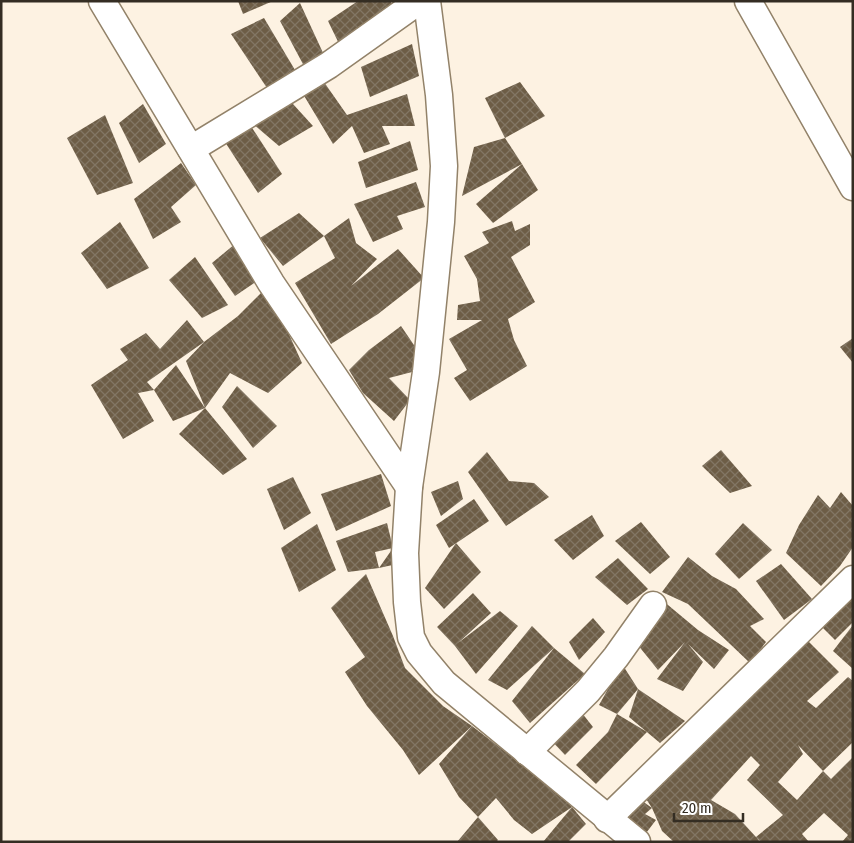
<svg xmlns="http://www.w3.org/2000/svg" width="854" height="843" font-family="'Fira Sans Condensed',sans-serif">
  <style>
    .building { fill: url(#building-cross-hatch); fill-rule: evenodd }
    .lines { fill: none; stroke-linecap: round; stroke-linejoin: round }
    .minor-casing { stroke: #928269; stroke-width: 29 }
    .minor { stroke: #fff; stroke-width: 26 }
  </style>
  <defs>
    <pattern id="building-cross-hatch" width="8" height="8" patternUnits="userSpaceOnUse" patternTransform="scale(1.25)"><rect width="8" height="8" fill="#6d5d46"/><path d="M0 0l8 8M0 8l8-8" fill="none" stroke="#827664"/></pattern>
  </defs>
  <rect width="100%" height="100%" fill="#fdf2e2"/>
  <g class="building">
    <polygon points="238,1 273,1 243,14"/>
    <polygon points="358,1 390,1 393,5 344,54 328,21"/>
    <polygon points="300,3 324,55 304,66 280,21"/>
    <polygon points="264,18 295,70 267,88 231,34"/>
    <polygon points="412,44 419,76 370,97 361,67"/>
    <polygon points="317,72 347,115 407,94 415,126 382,126 390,144 364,153 352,126 333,144 297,84"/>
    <polygon points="520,82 545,116 505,138 522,164 462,196 474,147 505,138 485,98"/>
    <polygon points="283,93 313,126 279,146 245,117"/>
    <polygon points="143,104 166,144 139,163 119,123"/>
    <polygon points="105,115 133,183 97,195 67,138"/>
    <polygon points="245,117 282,174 258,193 225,142"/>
    <polygon points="410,141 418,170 366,188 358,162"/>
    <polygon points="181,163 196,185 171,207 181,222 153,239 134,199"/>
    <polygon points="522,164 538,190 493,223 476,204"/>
    <polygon points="416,182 425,207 397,216 403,229 373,242 354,204"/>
    <polygon points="299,213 324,236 283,266 260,238"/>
    <polygon points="349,218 356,243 377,259 351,286 398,249 424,278 378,314 331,344 295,283 335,258 324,236"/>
    <polygon points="512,221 515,231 530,224 530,245 511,257 535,302 508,319 514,340 527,366 470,401 454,378 467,370 449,339 482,320 457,320 458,305 480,301 477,279 464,256 489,243 482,232"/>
    <polygon points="120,222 149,268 107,289 81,253"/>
    <polygon points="235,244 257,281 235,296 212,263"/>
    <polygon points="195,257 228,305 202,318 169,280"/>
    <polygon points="263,291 287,330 302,363 268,393 230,373 205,408 247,459 223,475 179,434 205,408 173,421 154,390 176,365 205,408 186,361 204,342 238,316"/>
    <polygon points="187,320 204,342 147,382 154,390 138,393 154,421 123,439 91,385 128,360 120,349 146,333 160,349"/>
    <polygon points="401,326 416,348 412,372 389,378 410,400 394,421 363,393 349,370 369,350"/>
    <polygon points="853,338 853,363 840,347"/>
    <polygon points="237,386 277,426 253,448 222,407"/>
    <polygon points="721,450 752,486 730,493 702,466"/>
    <polygon points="487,452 509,481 534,483 549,497 506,526 468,472"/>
    <polygon points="381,474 391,506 336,531 321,494"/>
    <polygon points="293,477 311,513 284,530 267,489"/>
    <polygon points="458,481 463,499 441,516 431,492"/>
    <polygon points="841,492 853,506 853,547 840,566 821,586 786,553 799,525 818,495 830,508"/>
    <polygon points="474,499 489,521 449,548 436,525"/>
    <polygon points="592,515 604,536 573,560 554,540"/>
    <polygon points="641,522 670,557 650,574 615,541"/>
    <path d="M387,523l6,25 13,14 -27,6 -31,4 -12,-31zM393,548l-14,20 -4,-16z"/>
    <polygon points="743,523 772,550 739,579 715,554"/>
    <polygon points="317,524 336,570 299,592 281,548"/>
    <polygon points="456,543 481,572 444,609 425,588"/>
    <polygon points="688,557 712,576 736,589 764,619 750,626 766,642 750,663 688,604 662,592"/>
    <polygon points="618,558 648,589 627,605 595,577"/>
    <polygon points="781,564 812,599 784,620 756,581"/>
    <polygon points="366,574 393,636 405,668 443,706 472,726 419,775 403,750 367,706 345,672 365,657 331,608"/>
    <polygon points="843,589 853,598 853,622 835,640 813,618"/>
    <polygon points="473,593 491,613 458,643 500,611 518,626 476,674 455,646 437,627"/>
    <polygon points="662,600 698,630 729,650 714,669 688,644 703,662 683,691 657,679 685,642 658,670 633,639"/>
    <polygon points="593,618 605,632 579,660 569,642"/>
    <polygon points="853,625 853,669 833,651"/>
    <polygon points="532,626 554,648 507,690 488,680"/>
    <path d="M799,632l40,40 -32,29 9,7 32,-31 5,4v61l-30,29 -25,-26 5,9 -25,28 19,18 26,-29 8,8 22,-22v85h-11l6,-7 -24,-22 -22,21 7,8h-48l-5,-5 4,5h-86l-12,-11 -10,-23 -7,6 11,6 -16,21 -30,-21 24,-25 18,13 -13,-20zM751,756l9,9 -13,15 36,35 -27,22 -21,-23 -24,-14z"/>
    <polygon points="554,648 585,674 530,723 512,701"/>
    <polygon points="622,664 638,689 617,714 647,732 596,784 576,765 608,732 617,714 599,705"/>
    <polygon points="638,689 685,721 660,743 629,717"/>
    <polygon points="578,708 593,727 565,755 549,738"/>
    <polygon points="472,726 545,782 572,807 532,834 514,820 496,798 478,817 498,840 496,842 457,842 478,817 459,797 439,764"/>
    <polygon points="572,807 586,824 568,842 543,842"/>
  </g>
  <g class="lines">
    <defs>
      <g id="minor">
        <polyline points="102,1 271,283 409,487"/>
        <polyline points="427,1 439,95 444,166 441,222 426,372 409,487 405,553 407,602 411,637 419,653 444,683 637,842"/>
        <polyline points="748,1 853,187"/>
        <polyline points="191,149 329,65 419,1"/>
        <polyline points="527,752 588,691 616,657 653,605"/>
        <polyline points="607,819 853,579"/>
      </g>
    </defs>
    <use href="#minor" class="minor-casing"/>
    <use href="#minor" class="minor"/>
  </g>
  <rect width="854" height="843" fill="none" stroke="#342d23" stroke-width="5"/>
  <path d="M674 813v8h69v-8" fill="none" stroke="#342d23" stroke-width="2.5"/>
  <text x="682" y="813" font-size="15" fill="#342d23" stroke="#ffffff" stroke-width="4" paint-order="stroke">20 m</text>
</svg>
